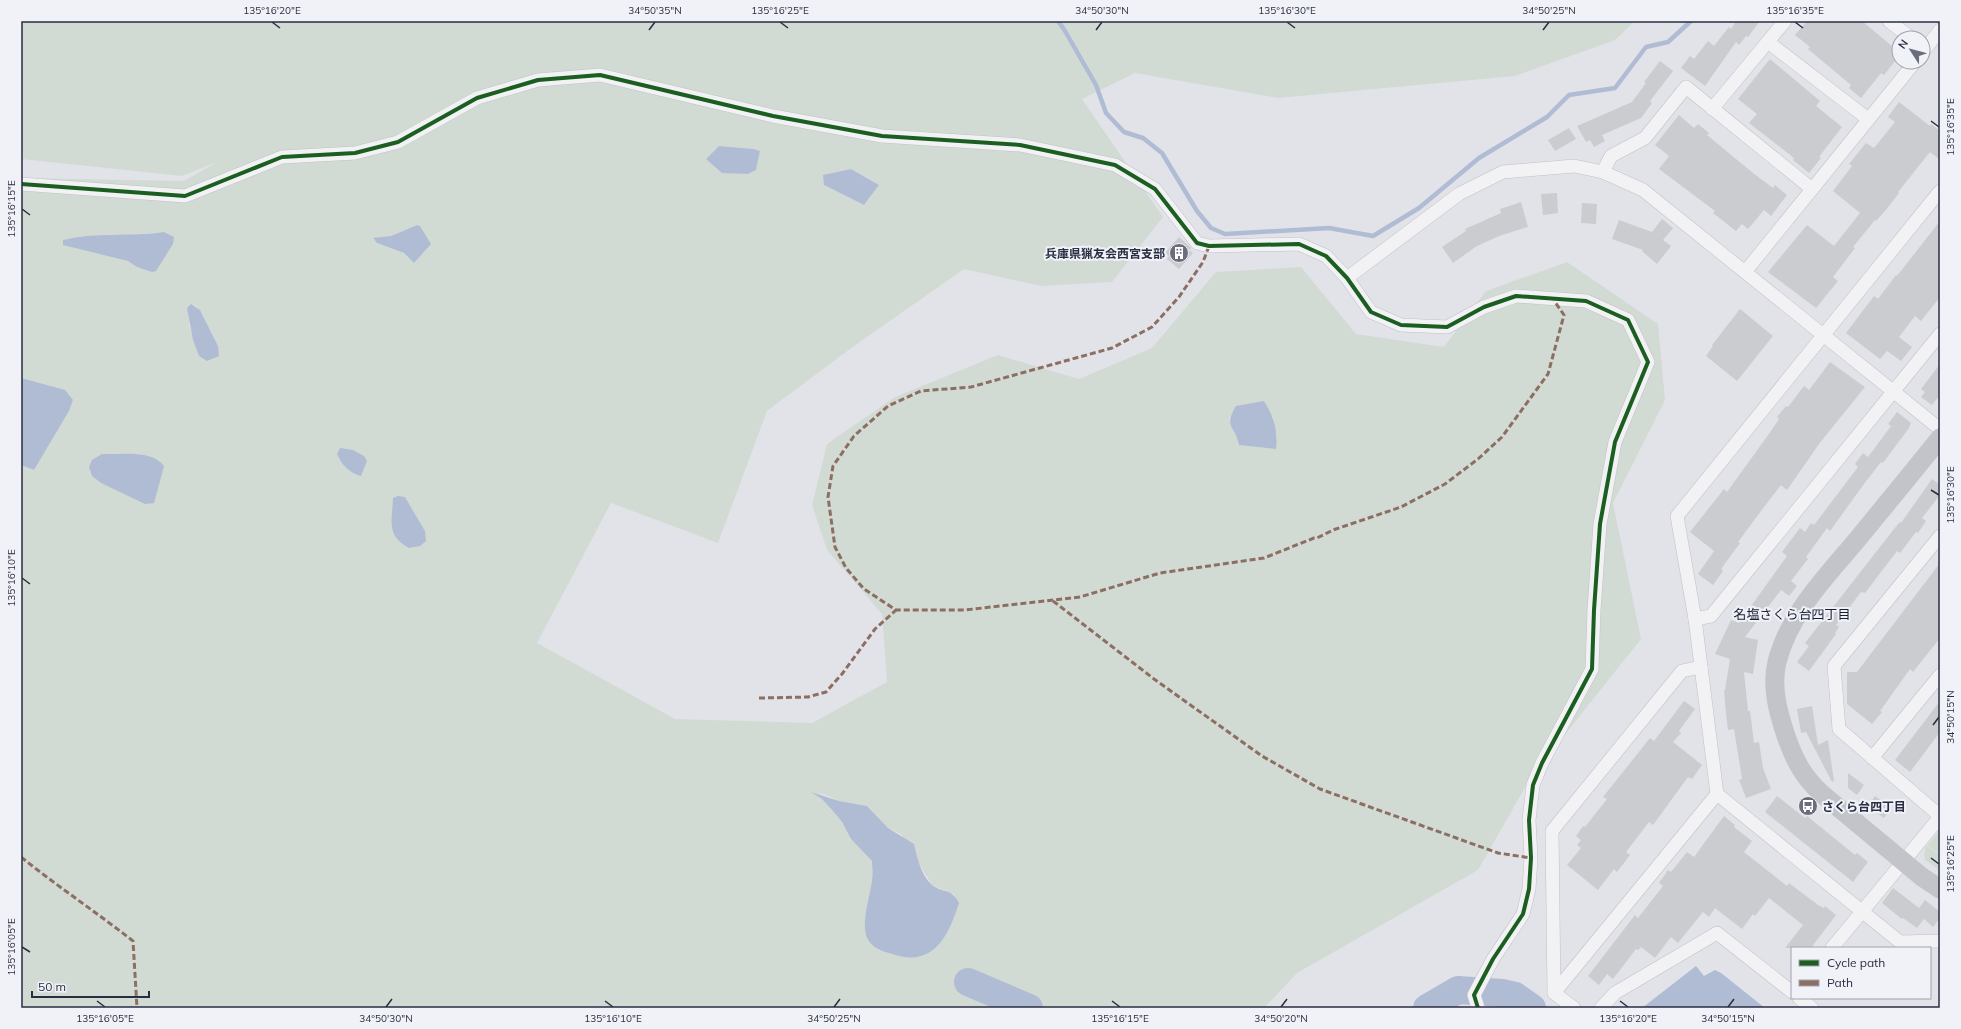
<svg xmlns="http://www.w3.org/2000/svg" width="1961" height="1029" font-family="Mulish,'Noto Sans JP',sans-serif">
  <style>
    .green { fill: #d1dbd3; fill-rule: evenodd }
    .water { fill: #b0bcd4 }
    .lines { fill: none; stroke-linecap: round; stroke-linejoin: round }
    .stream { stroke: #b0bcd4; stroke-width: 4.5 }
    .river { stroke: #b0bcd4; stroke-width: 28 }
    .building { fill: #caccd0 }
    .street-casing { stroke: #c0c1c6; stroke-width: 14 }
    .street { stroke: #f2f2f4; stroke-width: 13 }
    .secondary { stroke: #c3c4ca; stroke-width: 19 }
    .quiet { stroke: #8d6e63; stroke-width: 3; stroke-dasharray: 6 3; stroke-linecap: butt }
    .cycleway-casing { stroke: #f0f2f7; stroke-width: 6 }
    .cycleway { stroke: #1b5e20; stroke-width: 4 }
    .ticks { fill: none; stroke: #282e42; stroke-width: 1.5 }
    .labels { text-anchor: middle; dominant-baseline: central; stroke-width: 4; stroke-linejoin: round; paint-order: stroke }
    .poi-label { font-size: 12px; font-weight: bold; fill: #282e42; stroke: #f0f2f7; text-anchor: end }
    .neighbourhood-label { font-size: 13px; fill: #1a1f32; stroke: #f0f2f7 }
    .neatline { fill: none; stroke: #282e42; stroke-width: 1.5 }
    .ticks-label { font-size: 10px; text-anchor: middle; fill: #282e42 }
  </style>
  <rect width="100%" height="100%" fill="#e2e3e8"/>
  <g class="green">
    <path d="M21,21h1614l-20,19 -100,36 -237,22 -143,-25 -53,26 81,118 -51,65 -71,4 -77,-17 -110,77 -87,65 -49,132 -107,-40 -74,140 138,76 137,4 75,-41 -5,-68 -55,-64 -15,-45 15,-61 68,-47 103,-42 81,24 73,-31 64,-76 85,-5 55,67 88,13 42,-56 81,-29 91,62 7,76 -52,103 28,136 -110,138 -53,93 -181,103 -33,35h-1243v-543l13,5 35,-59 4,-11 -52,-22v-200l163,3 33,-19 -35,14 -161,-17zM719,146l35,3 6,2 -4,19 -8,4 -34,-9 -8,-6zM851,169l28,16 -15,20 -40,-20v-10zM417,225l-3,38 -10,-10 -27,-10 -4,-4 18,-3zM164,232l-27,35 -9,-6 -65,-17v-4zM193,304l7,6 18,36 -19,10 -10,-31zM1273,416l4,21 -38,8c-2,-10 -9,-17 -10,-28zM102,454h39l19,7zM405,497l20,34 -32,-33zM813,793l13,2 13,6 28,5 21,22 13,6 31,51 23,10 -75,55 -8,-5 -5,-8 -2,-13 7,-45v-18l-21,-22 -9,-17 -9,-11 -11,-12z"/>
    <polygon points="1940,830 1940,854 1927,846"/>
    <polygon points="1926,846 1940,855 1940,871 1925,860 1924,854"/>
  </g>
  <g class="water">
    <polygon points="719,146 754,149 760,151 756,170 748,174 722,173 706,159"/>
    <polygon points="851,169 879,185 864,205 824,185 823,175"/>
    <polygon points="417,225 420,226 431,244 414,263 404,253 377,243 373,238 391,236"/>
    <path d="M164,232l10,5 -1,7 -17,27 -4,1 -15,-5 -9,-6 -65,-16v-5c32,-8 67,-3 101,-8z"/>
    <polygon points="191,304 200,310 218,346 219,356 207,361 199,356 193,340 187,308"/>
    <polygon points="21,378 65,390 73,400 69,411 34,470 21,465"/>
    <path d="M1264,401c10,16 14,29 12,48l-37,-4c-4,-20 -16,-17 -3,-39z"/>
    <path d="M340,448l13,2 11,6 3,5 -6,15c-12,-3 -19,-11 -24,-22z"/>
    <path d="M102,454c18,1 50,-5 62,12l-10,37 -9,1 -44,-21 -9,-7 -3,-9 3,-7z"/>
    <path d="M398,496l7,1 20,34 1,10 -6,5 -11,2c-23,-12 -17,-26 -16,-50z"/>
    <path d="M811,792l28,9 28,5 21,22 26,16c3,13 7,31 17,40 11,10 20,3 28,19 -11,34 -26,65 -67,51 -10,-3 -20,-6 -25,-16 -6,-15 3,-42 5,-58 1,-6 0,-13 0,-19l-21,-22 -9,-17 -9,-11 -11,-12z"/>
    <polygon points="1696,966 1704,976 1715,970 1721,973 1765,1008 1642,1008"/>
  </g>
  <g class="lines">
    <polyline class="stream" points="1058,21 1065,31 1096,85 1106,113 1124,132 1143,138 1162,153 1197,211 1211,228 1225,234 1329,228 1373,236 1419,208 1479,158 1547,117 1569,95 1615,88 1646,47 1668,42 1691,21"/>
    <g class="river">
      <polyline points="968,982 1029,1008"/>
      <polyline points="1427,1008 1458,990 1502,993 1515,996 1532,1008"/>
    </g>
  </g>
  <g class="building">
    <polygon points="1736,21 1760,21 1748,37 1746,36 1739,45 1736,42 1705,86 1681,68 1690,56 1694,59 1708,41 1714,46 1729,27 1731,29"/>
    <polygon points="1807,21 1862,21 1899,52 1899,56 1884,75 1881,73 1861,98 1849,88 1851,85 1808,49 1810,47 1795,35"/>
    <polygon points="1770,59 1820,101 1816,106 1842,127 1819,157 1821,158 1809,173 1793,160 1794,158 1749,123 1757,114 1738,99"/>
    <polygon points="1660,61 1673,71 1650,101 1652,103 1641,118 1602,135 1605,141 1594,147 1590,140 1586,142 1577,126 1632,102 1646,83 1644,82"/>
    <polygon points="1899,102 1930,126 1931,124 1940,131 1940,160 1930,152 1898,192 1899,193 1886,210 1876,221 1875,220 1853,247 1855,248 1833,277 1838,281 1816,308 1768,272 1807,225 1834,246 1860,213 1833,191 1852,166 1849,164 1866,143 1874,148 1895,122 1888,117"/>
    <polygon points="1679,115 1694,128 1698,124 1709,133 1707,135 1753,173 1773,188 1775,185 1787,195 1771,216 1764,210 1748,229 1742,224 1736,231 1713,213 1715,211 1659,169 1669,156 1655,145"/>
    <polygon points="1569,128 1576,139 1555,151 1548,140"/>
    <polygon points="1557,193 1558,213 1543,215 1541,194"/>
    <polygon points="1521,202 1528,227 1499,236 1477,246 1453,263 1442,247 1466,231 1465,229 1501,213 1500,209"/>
    <polygon points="1582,203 1597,204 1596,224 1581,223"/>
    <polygon points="1662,219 1673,228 1663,240 1671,246 1657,264 1642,251 1643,250 1612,239 1619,220 1652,232"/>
    <polygon points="1940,221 1940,297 1921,321 1915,316 1899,337 1912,347 1901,361 1887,351 1880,359 1846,333 1874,296 1878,299 1896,275 1897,276"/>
    <polygon points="1179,237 1189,246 1191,248 1189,250 1193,253 1179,269 1167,259 1169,256 1165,253"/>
    <polygon points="1740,309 1773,336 1737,381 1706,356 1713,346 1712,345"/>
    <polygon points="1830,362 1865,387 1819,444 1787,490 1781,485 1761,511 1738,542 1740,543 1721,569 1723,571 1713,585 1698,574 1714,551 1690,532 1724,489 1727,492 1771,431 1779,419 1777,417 1786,406 1788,407 1804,386 1809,390"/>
    <polygon points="1940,364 1940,395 1932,405 1921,397 1925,392 1921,389"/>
    <polygon points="1897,412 1911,423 1909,428 1883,463 1881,462 1864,484 1830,531 1827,528 1806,557 1808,559 1791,581 1797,586 1789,596 1781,590 1745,637 1758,640 1753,674 1744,672 1748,711 1750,711 1754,743 1759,742 1763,768 1771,789 1746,798 1739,780 1742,779 1734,729 1728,730 1726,714 1724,690 1725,690 1730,659 1715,654 1731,620 1739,623 1787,556 1782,552 1800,528 1805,532 1811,523 1814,525 1858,467 1855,464 1863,453 1868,457 1891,426 1888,424"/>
    <polygon points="1932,479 1940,485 1940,495 1922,518 1926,521 1918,533 1916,532 1900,553 1897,551 1865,593 1861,592 1836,625 1839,627 1835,633 1836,634 1809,671 1797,662 1809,646 1805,643 1894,529 1900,522 1901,523"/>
    <polygon points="1940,563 1940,638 1913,672 1910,669 1880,711 1882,712 1872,724 1847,704 1847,672 1857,672"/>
    <polygon points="1684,701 1695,709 1679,731 1681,733 1673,742 1702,765 1692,779 1688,777 1653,825 1649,822 1626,852 1630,855 1617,872 1614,869 1598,890 1567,865 1581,848 1577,845 1581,840 1576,836 1583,826 1585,827 1607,799 1603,797 1650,738 1654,741"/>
    <polygon points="1940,701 1940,732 1910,772 1895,760"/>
    <polygon points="1812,706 1818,745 1828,740 1834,781 1832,782 1806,732 1801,733 1797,709"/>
    <polygon points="1848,773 1864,785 1857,795 1848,788"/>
    <polygon points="1777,796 1805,818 1807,816 1855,855 1857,853 1868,862 1853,882 1765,812"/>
    <polygon points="1875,796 1891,808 1884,818 1868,806"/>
    <polygon points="1724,816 1735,825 1734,827 1752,841 1744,852 1787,886 1789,883 1818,905 1824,908 1825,906 1836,915 1811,948 1785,948 1803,925 1769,898 1755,916 1753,914 1742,929 1715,908 1709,917 1703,912 1678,943 1671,937 1655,958 1641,947 1638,950 1636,949 1613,979 1607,974 1599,985 1588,976 1635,915 1638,918 1663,886 1659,883 1668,870 1671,872 1687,852 1694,857"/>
    <polygon points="1893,888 1919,908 1925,900 1940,912 1940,918 1933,927 1924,919 1917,928 1903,918 1902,919 1882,903"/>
  </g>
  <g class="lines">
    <defs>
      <g id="street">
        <polyline points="1889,21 1911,38"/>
        <polyline points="1768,42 1868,119"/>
        <polyline points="1923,52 1940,30"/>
        <polyline points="1712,109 1785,21"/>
        <polyline points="1603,172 1611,156 1645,138 1686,87 1812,189"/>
        <polyline points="21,184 185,196 282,157 355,153 398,142 477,98 538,80 600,75 773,116 882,136 1020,145 1115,165 1155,189 1197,243 1209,246 1299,244 1326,256 1347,278 1371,312 1401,325 1447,327 1484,307 1516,296 1586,301 1628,320 1648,362 1615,442 1600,524 1594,610 1592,669 1542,763 1533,785 1529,820 1531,858 1529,889 1523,914 1493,959 1474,995 1478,1008"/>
        <polyline points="1940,191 1677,516 1695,619 1717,794 1900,942 1940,941"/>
        <polyline points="1745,272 1915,62"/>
        <polyline points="1347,278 1459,194 1503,172 1574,166 1603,172 1643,190 1940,429"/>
        <polyline points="1940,536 1834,666 1839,729 1940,816"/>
        <polyline points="1695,619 1711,616 1940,334"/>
        <polyline points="1872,758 1940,675"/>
        <polyline points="1832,948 1940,817"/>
        <polyline points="1554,993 1717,794"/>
        <polyline points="1799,998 1812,1008"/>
        <polyline points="1574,1008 1554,993 1552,831 1682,671 1701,667"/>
        <polyline points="1601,1008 1615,993 1717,933 1792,992"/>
      </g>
    </defs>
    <use href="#street" class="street-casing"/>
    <use href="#street" class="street"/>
    <path class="secondary" d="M1940,438c-28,35 -56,69 -84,103 -31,37 -67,73 -79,121 -6,24 1,50 9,74 8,23 17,41 36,58l100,83 18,12"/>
    <g class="quiet">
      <polyline points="1209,246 1203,262 1179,297 1152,327 1112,348 971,387 921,391 888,406 854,436 833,466 828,497 835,547 846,568 864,589 896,610 965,610 1080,597 1160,573 1264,558 1314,538 1317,538 1333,530 1401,507 1445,484 1478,459 1502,437 1548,374 1564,315 1553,299"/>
      <polyline points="1053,601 1154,679 1262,756 1320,789 1498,853 1531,858"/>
      <polyline points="759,698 808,697 826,692 842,674 875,629 896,610"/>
      <path d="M21,857c36,29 75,55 112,84l4,67"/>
    </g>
    <defs>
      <polyline id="cycleway" points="21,184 185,196 282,157 355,153 398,142 477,98 538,80 600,75 773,116 882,136 1020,145 1115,165 1155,189 1197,243 1209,246 1299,244 1326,256 1347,278 1371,312 1401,325 1447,327 1484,307 1516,296 1586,301 1628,320 1648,362 1615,442 1600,524 1594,610 1592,669 1542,763 1533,785 1529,820 1531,858 1529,889 1523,914 1493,959 1474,995 1478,1008"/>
    </defs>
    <use href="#cycleway" class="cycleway-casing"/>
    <use href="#cycleway" class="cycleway"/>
  </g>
  <path class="ticks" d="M272,22l8,6M780,22l8,6M1287,22l8,6M1795,22l8,6M649,30l6,-8M1096,30l6,-8M1543,30l6,-8M1931,121l8,6M22,209l8,6M1931,490l8,5M22,578l8,6M1933,725l6,-8M1931,858l8,6M22,947l8,5M97,1001l8,6M605,1001l8,6M1112,1001l8,6M1620,1001l8,6M386,1007l6,-8M834,1007l6,-8M1281,1007l6,-8M1728,1007l6,-8"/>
  <defs>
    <symbol id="building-disc" viewBox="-11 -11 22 22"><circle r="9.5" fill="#696d7c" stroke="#f0f2f7"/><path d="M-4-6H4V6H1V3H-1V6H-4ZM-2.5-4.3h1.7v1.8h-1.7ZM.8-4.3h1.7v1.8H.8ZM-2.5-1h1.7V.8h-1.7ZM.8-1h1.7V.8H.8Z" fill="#fff"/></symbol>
    <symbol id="bus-disc" viewBox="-11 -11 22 22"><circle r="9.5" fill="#696d7c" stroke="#f0f2f7"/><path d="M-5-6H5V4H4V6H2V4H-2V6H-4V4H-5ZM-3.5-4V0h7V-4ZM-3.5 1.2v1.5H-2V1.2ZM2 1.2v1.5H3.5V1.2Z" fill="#fff"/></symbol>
  </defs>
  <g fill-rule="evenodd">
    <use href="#building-disc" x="1168" y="242" width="22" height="22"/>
    <use href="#bus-disc" x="1797" y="795" width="22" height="22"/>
  </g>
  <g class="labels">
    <g class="poi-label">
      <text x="1165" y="253">兵庫県猟友会西宮支部</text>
      <text x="1822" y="806" text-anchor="start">さくら台四丁目</text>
    </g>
    <g class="neighbourhood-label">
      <text x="1792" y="614">名塩さくら台四丁目</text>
    </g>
  </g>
  <rect width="1961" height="1029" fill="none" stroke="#f0f2f7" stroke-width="44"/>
  <rect x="1791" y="947" width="140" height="52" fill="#f0f2f7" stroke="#a0a4af"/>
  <rect x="1799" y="960" width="20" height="6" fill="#1b5e20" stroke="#a0a4af"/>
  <text x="1827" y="967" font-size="12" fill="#282e42">Cycle path</text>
  <rect x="1799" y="980" width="20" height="6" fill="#8d6e63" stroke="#a0a4af"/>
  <text x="1827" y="987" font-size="12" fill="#282e42">Path</text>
  <g transform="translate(1911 50) rotate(306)"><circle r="19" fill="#f0f2f7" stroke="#a0a4af"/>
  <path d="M0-3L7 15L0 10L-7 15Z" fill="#696d7c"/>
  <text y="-6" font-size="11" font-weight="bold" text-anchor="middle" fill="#282e42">N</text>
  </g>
  <path d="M32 991v6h117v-6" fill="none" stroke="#282e42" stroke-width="2"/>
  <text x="38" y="991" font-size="12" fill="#282e42" stroke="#f0f2f7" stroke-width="3" paint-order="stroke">50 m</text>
  <rect x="22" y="22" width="1917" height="985" class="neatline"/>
  <g class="ticks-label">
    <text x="272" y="14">135°16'20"E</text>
    <text x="655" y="14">34°50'35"N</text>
    <text x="780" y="14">135°16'25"E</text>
    <text x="1102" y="14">34°50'30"N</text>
    <text x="1287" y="14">135°16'30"E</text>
    <text x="1549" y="14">34°50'25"N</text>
    <text x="1795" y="14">135°16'35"E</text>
    <text transform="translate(1950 127) rotate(-90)" y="4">135°16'35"E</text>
    <text transform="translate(11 209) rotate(-90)" y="4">135°16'15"E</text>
    <text transform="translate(1950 495) rotate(-90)" y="4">135°16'30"E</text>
    <text transform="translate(11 578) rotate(-90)" y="4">135°16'10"E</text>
    <text transform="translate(1950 717) rotate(-90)" y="4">34°50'15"N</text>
    <text transform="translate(1950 864) rotate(-90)" y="4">135°16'25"E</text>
    <text transform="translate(11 947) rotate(-90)" y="4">135°16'05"E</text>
    <text x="105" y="1022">135°16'05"E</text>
    <text x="386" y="1022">34°50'30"N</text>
    <text x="613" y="1022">135°16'10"E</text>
    <text x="834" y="1022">34°50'25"N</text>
    <text x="1120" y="1022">135°16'15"E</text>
    <text x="1281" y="1022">34°50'20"N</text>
    <text x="1628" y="1022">135°16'20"E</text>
    <text x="1728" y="1022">34°50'15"N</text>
  </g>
</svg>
